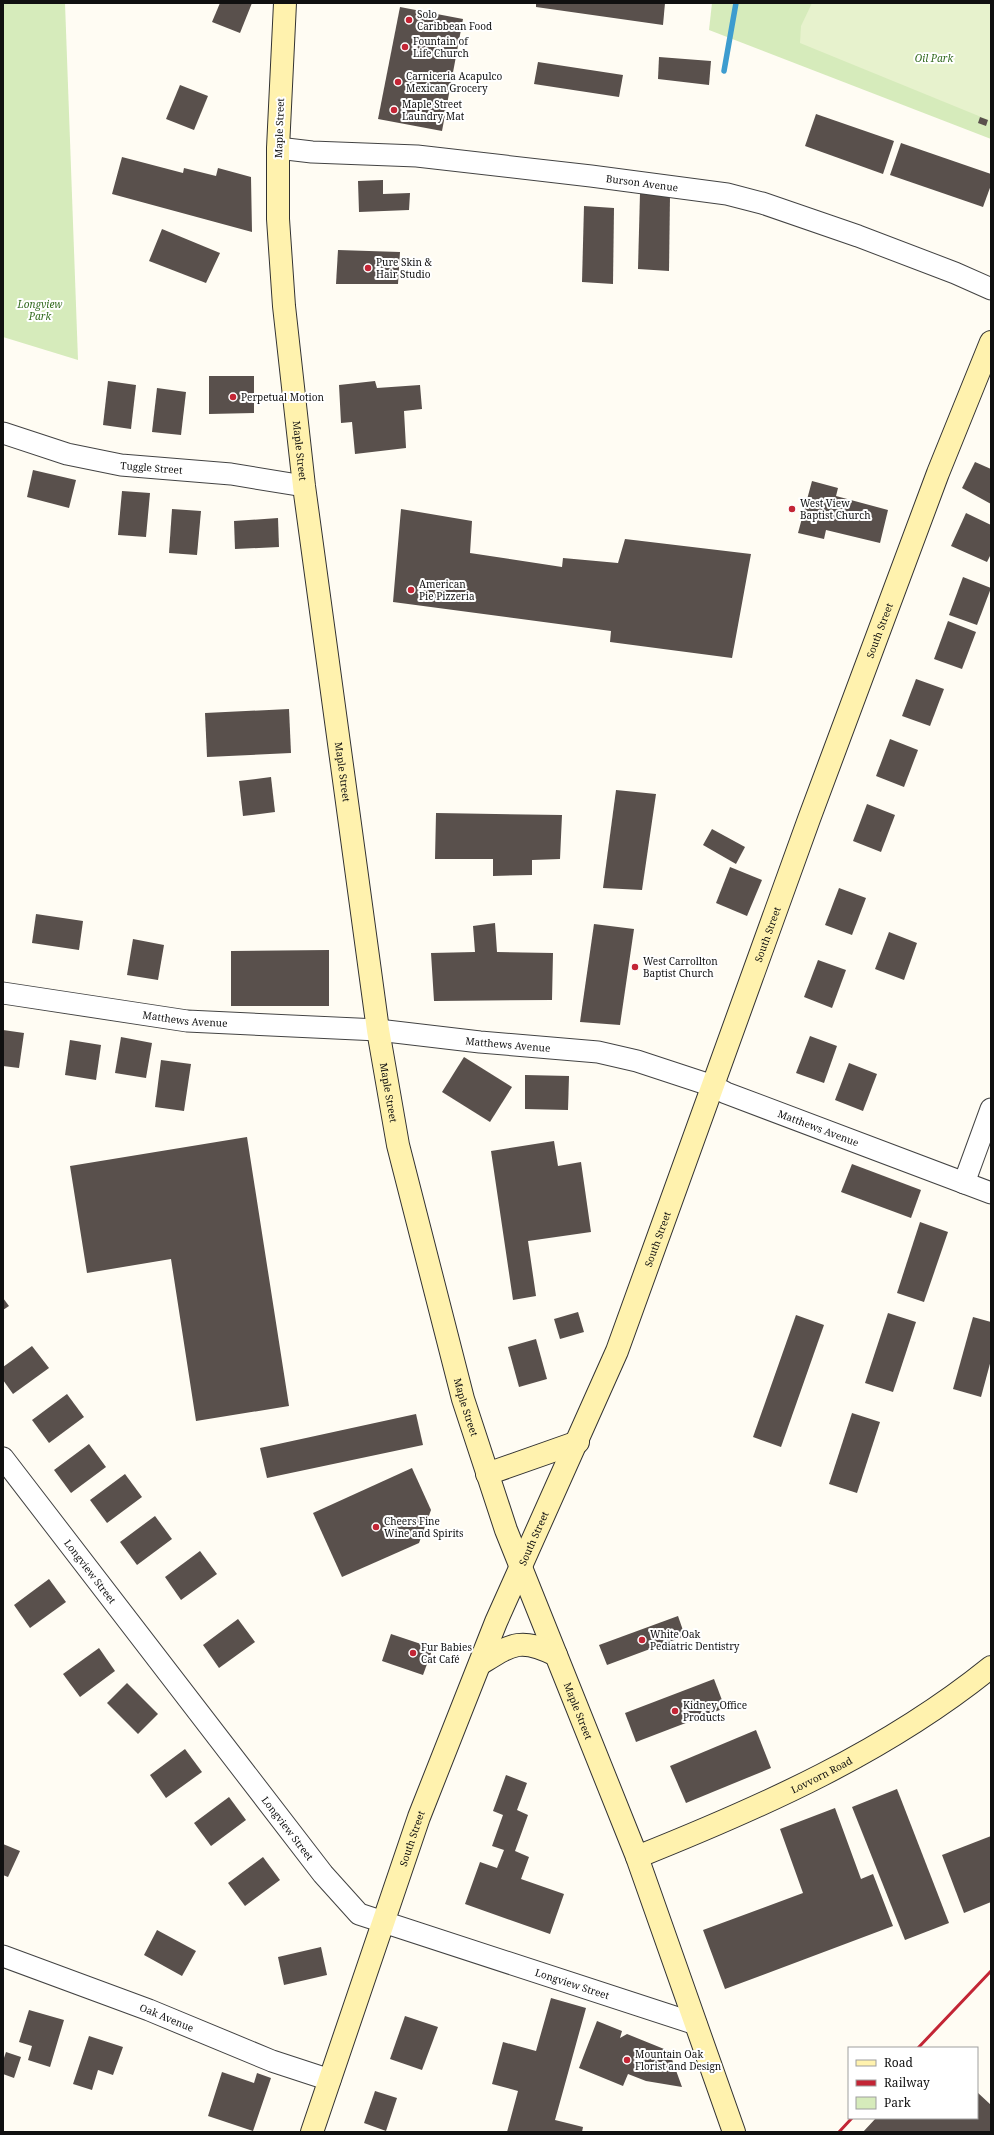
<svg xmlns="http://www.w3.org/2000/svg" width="994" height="2135" font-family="'Noto Serif',serif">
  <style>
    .green { fill: #d6ebbb }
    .pitch { fill: #e7f2cd }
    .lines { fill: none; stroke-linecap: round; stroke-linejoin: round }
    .stream { stroke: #3d9ccf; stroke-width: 5.5 }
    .building { fill: #59504c }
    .street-casing { stroke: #434343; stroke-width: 23 }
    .secondary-casing { stroke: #323232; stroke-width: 24 }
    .street { stroke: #fff; stroke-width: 21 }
    .secondary { stroke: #fff2ae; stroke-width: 22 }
    .rail { stroke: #c32535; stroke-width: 3 }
    .poi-dot { fill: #c32535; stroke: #fff; stroke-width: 1.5 }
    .labels { text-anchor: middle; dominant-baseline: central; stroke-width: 4; stroke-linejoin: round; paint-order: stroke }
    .poi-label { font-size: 10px; fill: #101010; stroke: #fff; text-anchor: start }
    .park-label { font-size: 10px; font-style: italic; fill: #326a1e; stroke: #fff }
    .street-label { font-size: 10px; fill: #101010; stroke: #fff }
  </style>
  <rect width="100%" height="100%" fill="#fffcf3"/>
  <g class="green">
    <polygon points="3,3 65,3 78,360 3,337"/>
    <polygon points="712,3 991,3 991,139 709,30"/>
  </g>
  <polygon class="pitch" points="812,3 991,3 991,121 800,43 801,26"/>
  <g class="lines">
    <polyline class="stream" points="724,71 736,3"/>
  </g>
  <g class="building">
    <polygon points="220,3 252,3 240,33 212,22"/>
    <polygon points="536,3 665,3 663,25 536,7"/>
    <polygon points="400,7 463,19 442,131 378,119"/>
    <polygon points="659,57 711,61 709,85 658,79"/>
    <polygon points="538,62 623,75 619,97 534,84"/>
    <polygon points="180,85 208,96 194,130 166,119"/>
    <polygon points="816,114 894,141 883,174 805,146"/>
    <polygon points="980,117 988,120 986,126 978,123"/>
    <polygon points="901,143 991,174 991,185 983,207 890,175"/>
    <polygon points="122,157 183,173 184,168 216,176 218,168 251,177 252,232 112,194"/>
    <polygon points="383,180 383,194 410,193 409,210 359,212 358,181"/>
    <polygon points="640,193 670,195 669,271 638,269"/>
    <polygon points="584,206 614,208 613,284 582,282"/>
    <polygon points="162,229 220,253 206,283 149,261"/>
    <polygon points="338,250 400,252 398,284 336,284"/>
    <polygon points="209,376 254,376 254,413 209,414"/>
    <polygon points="108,381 136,385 131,429 103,425"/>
    <polygon points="375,381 377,388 420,385 422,409 404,411 406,448 355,454 352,422 341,423 339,385"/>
    <polygon points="157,388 186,392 181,435 152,432"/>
    <polygon points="975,462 991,469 991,504 962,488"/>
    <polygon points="33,470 76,480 69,508 27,497"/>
    <polygon points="812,481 838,488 836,496 888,510 880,543 826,530 824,539 798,533"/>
    <polygon points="122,491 150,493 146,537 118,535"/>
    <polygon points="172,509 201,511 197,555 169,553"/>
    <polygon points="401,509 472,521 470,553 562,567 563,558 618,563 625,539 751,554 732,658 610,642 611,631 393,602"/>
    <polygon points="966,513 991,525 991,554 987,562 951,546"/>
    <polygon points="278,518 279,547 235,549 234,521"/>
    <polygon points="963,577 991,588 977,625 949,615"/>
    <polygon points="948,621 976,632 962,669 934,659"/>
    <polygon points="916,679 944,689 930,726 902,716"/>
    <polygon points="289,709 291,753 207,757 205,713"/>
    <polygon points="890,739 918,750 904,787 876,776"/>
    <polygon points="271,777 275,812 243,816 239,781"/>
    <polygon points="616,790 656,794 642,890 603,888"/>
    <polygon points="867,804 895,815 881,852 853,841"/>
    <polygon points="436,813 562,815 560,859 532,860 532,875 493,876 493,859 435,859"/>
    <polygon points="712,829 745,847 736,864 703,845"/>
    <polygon points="730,867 762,880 747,916 716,903"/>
    <polygon points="839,888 866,898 852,935 825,925"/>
    <polygon points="36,914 83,921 79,950 32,943"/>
    <polygon points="495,923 497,952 553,953 552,1000 434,1001 431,953 475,952 473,926"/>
    <polygon points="594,924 634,929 620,1025 580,1022"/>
    <polygon points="889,932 917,943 904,980 875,969"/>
    <polygon points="133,939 164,945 158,980 127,975"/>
    <polygon points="329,950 329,1006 231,1006 231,951"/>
    <polygon points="818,960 846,970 832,1008 804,997"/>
    <polygon points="3,1030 24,1033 19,1068 3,1066"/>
    <polygon points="810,1036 837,1046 824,1083 796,1073"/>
    <polygon points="121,1037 152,1043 146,1078 115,1073"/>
    <polygon points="70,1040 101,1045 96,1080 65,1075"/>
    <polygon points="464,1057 512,1087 490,1122 442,1092"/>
    <polygon points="161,1060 191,1064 184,1111 155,1107"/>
    <polygon points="849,1063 877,1074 863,1111 835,1100"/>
    <polygon points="525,1075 569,1076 568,1110 525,1109"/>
    <polygon points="247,1137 289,1406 196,1421 171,1259 87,1273 70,1166"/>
    <polygon points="554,1141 558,1166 581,1162 591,1232 528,1241 536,1296 513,1300 491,1151"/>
    <polygon points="852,1164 921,1190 911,1218 841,1192"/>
    <polygon points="920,1222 948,1232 924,1302 897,1293"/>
    <polygon points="3,1298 9,1306 3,1310"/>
    <polygon points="578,1312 584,1332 560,1339 554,1319"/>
    <polygon points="888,1313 916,1322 893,1392 865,1383"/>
    <polygon points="796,1315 824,1325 781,1447 753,1437"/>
    <polygon points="973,1317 991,1322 991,1360 981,1397 953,1389"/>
    <polygon points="536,1339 547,1379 519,1387 508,1347"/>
    <polygon points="32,1346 49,1368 13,1394 3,1380 3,1367"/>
    <polygon points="67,1394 84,1417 49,1443 32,1420"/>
    <polygon points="852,1413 880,1422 857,1493 829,1484"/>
    <polygon points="416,1414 423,1445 267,1478 260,1448"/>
    <polygon points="89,1444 106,1467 71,1493 54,1470"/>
    <polygon points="412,1468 431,1510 419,1543 342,1577 313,1513"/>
    <polygon points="125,1474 142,1497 107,1523 90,1500"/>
    <polygon points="155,1516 172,1539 137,1565 120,1542"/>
    <polygon points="200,1551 217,1574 181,1600 165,1577"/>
    <polygon points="49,1579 66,1602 30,1628 14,1605"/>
    <polygon points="678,1616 685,1636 607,1665 599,1645"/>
    <polygon points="238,1619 255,1642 219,1668 203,1645"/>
    <polygon points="391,1634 433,1648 423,1675 382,1661"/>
    <polygon points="99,1648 115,1671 80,1697 63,1674"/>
    <polygon points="714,1679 725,1708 636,1742 625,1713"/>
    <polygon points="127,1683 158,1714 138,1734 107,1703"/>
    <polygon points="756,1730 771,1768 686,1803 670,1766"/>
    <polygon points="185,1749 202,1772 166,1798 150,1775"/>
    <polygon points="506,1775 527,1783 517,1810 528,1815 515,1851 529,1857 521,1879 564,1894 550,1934 465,1904 480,1862 497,1868 504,1850 492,1846 503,1815 493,1811"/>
    <polygon points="897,1789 949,1923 905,1940 852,1807"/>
    <polygon points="229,1797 246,1820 211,1846 194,1823"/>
    <polygon points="835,1808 861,1879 873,1874 893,1926 725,1989 703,1930 803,1893 780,1829"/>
    <polygon points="991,1836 991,1902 964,1913 942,1855"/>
    <polygon points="3,1844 20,1851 8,1877 3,1875"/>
    <polygon points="263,1857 280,1880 245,1906 228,1883"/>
    <polygon points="157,1930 196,1951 182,1976 144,1955"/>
    <polygon points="321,1947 327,1975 284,1985 278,1957"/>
    <polygon points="551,1998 586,2008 555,2120 583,2127 582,2132 507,2132 518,2091 492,2084 503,2042 536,2051"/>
    <polygon points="29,2010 64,2020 50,2067 28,2060 32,2046 19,2042"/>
    <polygon points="405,2016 438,2027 422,2070 390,2059"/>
    <polygon points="597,2021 622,2031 620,2038 627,2034 669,2051 682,2087 646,2081 628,2074 623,2086 579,2068"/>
    <polygon points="89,2036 123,2047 113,2075 98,2070 92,2090 73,2084"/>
    <polygon points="6,2052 21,2057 14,2078 3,2074 3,2061"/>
    <polygon points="222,2072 254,2083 257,2073 271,2078 253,2131 208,2116"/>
    <polygon points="375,2091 397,2098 386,2131 364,2123"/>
    <polygon points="977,2092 991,2105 991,2132 863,2132 876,2118 977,2118"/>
  </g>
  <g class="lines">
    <defs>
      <g id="street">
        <path id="s1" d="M278,148l34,4 105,4 174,20 136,18 35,9 96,33 97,37 36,16"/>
        <path id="s2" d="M3,433l64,21 54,11 110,9 73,12"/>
        <path id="s3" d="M3,993l184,28 191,9 102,12 118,10 39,9 76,25 13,7 265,100"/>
        <polyline points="964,1183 991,1109"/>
        <path id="s4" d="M3,1458l320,416 36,40 337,110"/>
        <path id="s5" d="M3,1956l146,54 123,51 58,19"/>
      </g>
      <g id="secondary">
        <path id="s6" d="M285,3l-7,145v71l6,87 20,180 74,544 20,115 65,254 43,131 131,327 97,275"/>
        <polyline points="487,1474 578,1442"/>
        <path d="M480,1664c32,-20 40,-27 76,-9"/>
        <path id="s7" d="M637,1857c125,-50 249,-105 354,-190"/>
        <path id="s8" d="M312,2132l107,-315 77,-195 121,-271 192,-532 129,-346 53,-131"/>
      </g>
    </defs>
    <use href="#street" class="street-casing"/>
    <use href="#secondary" class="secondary-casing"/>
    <use href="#street" class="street"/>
    <use href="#secondary" class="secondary"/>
    <g class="rail">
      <polyline points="918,2048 991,1971"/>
      <polyline points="839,2132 852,2118"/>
    </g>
  </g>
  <g class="poi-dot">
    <circle cx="409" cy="20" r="4"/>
    <circle cx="405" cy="47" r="4"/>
    <circle cx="398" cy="82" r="4"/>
    <circle cx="394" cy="110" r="4"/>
    <circle cx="368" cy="268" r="4"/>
    <circle cx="233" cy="397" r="4"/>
    <circle cx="792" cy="509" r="4"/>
    <circle cx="411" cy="590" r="4"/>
    <circle cx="635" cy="967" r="4"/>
    <circle cx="376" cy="1527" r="4"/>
    <circle cx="642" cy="1640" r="4"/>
    <circle cx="413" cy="1653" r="4"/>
    <circle cx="675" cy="1711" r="4"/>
    <circle cx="627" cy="2060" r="4"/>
  </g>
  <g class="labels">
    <g class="poi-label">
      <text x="417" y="14">Solo<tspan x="417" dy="12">Caribbean Food</tspan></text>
      <text x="413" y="41">Fountain of<tspan x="413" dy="12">Life Church</tspan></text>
      <text x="406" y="76">Carniceria Acapulco<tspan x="406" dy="12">Mexican Grocery</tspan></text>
      <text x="402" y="104">Maple Street<tspan x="402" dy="12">Laundry Mat</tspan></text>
      <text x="376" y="262">Pure Skin &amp;<tspan x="376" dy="12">Hair Studio</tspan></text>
      <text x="241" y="397">Perpetual Motion</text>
      <text x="800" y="503">West View<tspan x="800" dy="12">Baptist Church</tspan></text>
      <text x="419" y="584">American<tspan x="419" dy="12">Pie Pizzeria</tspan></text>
      <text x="643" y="961">West Carrollton<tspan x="643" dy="12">Baptist Church</tspan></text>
      <text x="384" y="1521">Cheers Fine<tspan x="384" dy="12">Wine and Spirits</tspan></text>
      <text x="650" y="1634">White Oak<tspan x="650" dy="12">Pediatric Dentistry</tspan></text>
      <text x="421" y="1647">Fur Babies<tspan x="421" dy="12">Cat Café</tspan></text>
      <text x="683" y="1705">Kidney Office<tspan x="683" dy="12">Products</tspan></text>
      <text x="635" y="2054">Mountain Oak<tspan x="635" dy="12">Florist and Design</tspan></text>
    </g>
    <g class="park-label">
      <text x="934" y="58">Oil Park</text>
      <text x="40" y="304">Longview<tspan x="40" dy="12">Park</tspan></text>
    </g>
    <g class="street-label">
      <text transform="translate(279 128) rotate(-88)">Maple Street</text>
      <text stroke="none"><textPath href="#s1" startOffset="366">Burson Avenue</textPath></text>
      <text stroke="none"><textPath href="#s6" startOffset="449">Maple Street</textPath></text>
      <text stroke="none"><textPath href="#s2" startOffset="153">Tuggle Street</textPath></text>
      <text stroke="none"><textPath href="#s8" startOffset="1606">South Street</textPath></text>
      <text stroke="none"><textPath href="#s6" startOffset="773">Maple Street</textPath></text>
      <text stroke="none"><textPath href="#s8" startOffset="1282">South Street</textPath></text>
      <text stroke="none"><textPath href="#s3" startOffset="184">Matthews Avenue</textPath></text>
      <text stroke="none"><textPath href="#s3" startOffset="508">Matthews Avenue</textPath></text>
      <text stroke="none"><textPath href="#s6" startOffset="1097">Maple Street</textPath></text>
      <text stroke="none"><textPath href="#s3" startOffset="832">Matthews Avenue</textPath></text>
      <text stroke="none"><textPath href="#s8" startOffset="958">South Street</textPath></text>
      <text stroke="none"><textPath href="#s6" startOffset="1421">Maple Street</textPath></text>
      <text stroke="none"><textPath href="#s8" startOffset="634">South Street</textPath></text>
      <text stroke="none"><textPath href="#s4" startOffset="143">Longview Street</textPath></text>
      <text stroke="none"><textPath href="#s6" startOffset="1745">Maple Street</textPath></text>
      <text stroke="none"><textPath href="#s7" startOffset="202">Lovvorn Road</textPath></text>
      <text stroke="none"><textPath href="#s4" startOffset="467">Longview Street</textPath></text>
      <text stroke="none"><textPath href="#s8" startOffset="310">South Street</textPath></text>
      <text stroke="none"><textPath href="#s4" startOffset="803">Longview Street</textPath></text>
      <text stroke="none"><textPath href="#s5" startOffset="175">Oak Avenue</textPath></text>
    </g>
  </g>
  <rect width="994" height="2135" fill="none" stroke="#101010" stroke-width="8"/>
  <rect x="848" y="2047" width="130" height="72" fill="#ffffff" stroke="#9f9f9f"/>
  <rect x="856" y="2060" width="20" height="6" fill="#fff2ae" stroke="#9f9f9f"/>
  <text x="884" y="2067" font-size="12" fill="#101010">Road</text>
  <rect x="856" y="2080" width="20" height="6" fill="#c32535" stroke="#9f9f9f"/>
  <text x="884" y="2087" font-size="12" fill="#101010">Railway</text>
  <rect x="856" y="2097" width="20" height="12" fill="#d6ebbb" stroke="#9f9f9f"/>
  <text x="884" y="2107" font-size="12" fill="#101010">Park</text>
</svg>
